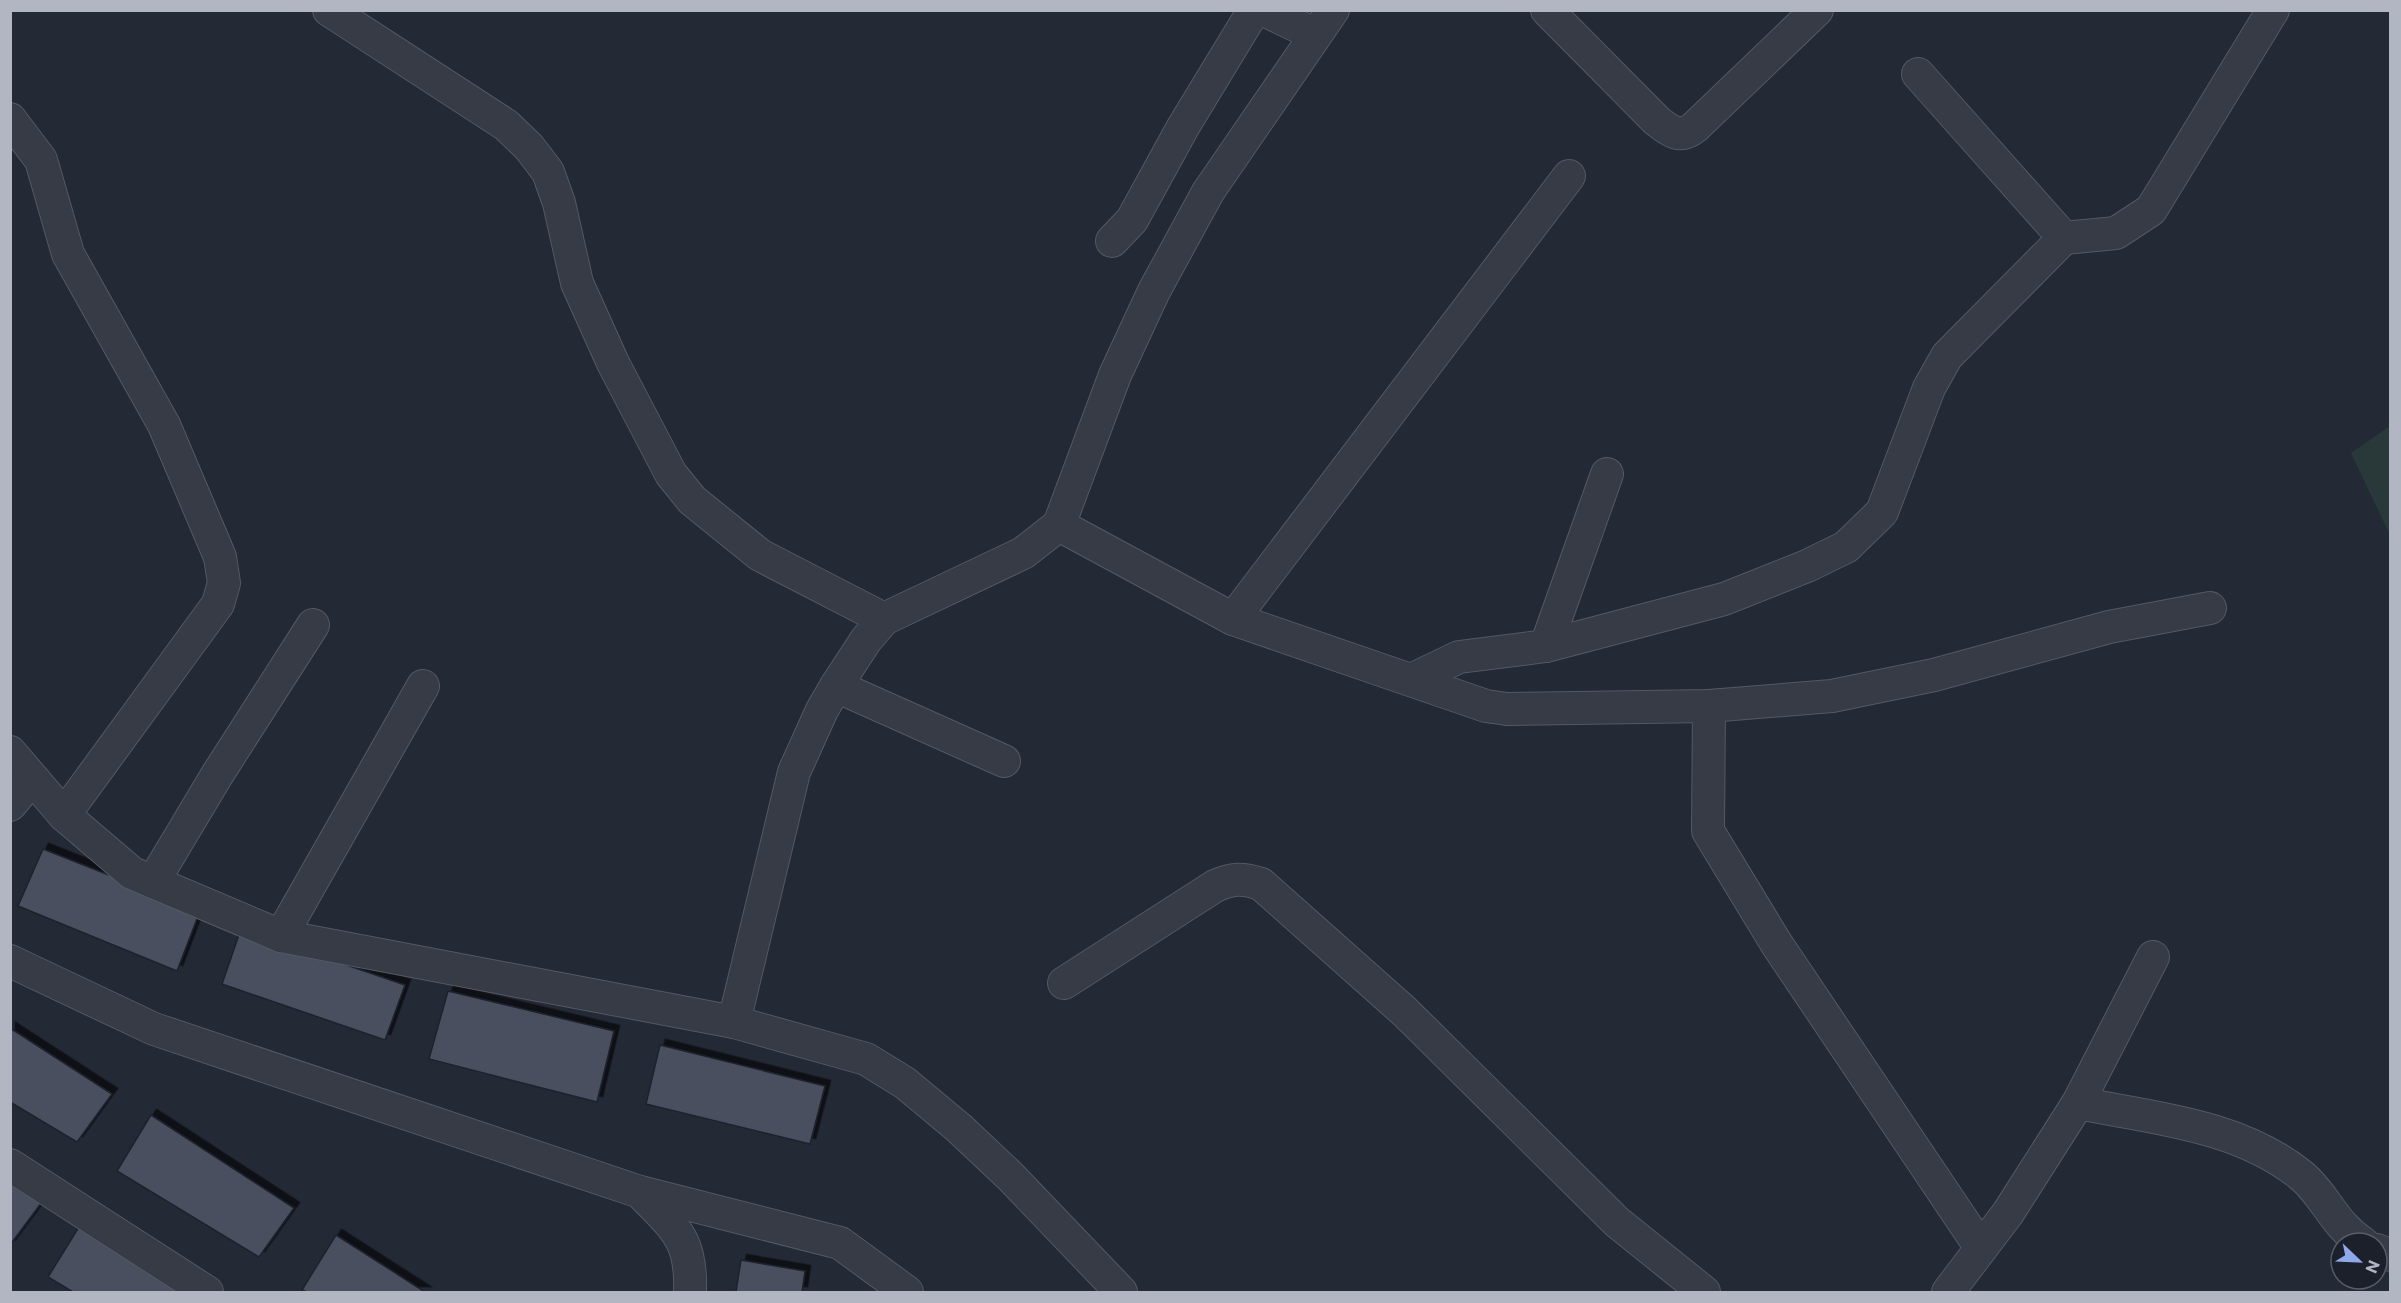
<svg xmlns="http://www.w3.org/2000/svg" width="2401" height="1303" font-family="Commissioner,sans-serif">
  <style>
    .green { fill: #29393a }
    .building { fill: #4a505f; stroke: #1e222d; stroke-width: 1.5; filter: url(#shadow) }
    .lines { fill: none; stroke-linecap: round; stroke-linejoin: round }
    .street-casing { stroke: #545964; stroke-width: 34 }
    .street { stroke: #363b46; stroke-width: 32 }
  </style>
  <defs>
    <filter id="shadow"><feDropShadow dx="5.5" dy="-5.5" stdDeviation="0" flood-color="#0009"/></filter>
  </defs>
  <rect width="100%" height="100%" fill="#232935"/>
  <polygon class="green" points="2390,426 2390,535 2351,453"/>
  <g class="building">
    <polygon points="43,849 200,911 177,971 18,906"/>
    <polygon points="241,929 405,985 385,1040 222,984"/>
    <polygon points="448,991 614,1031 597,1102 429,1059"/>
    <polygon points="10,1028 112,1094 77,1142 10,1102"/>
    <polygon points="660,1045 825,1086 810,1144 646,1104"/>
    <polygon points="151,1115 294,1208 259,1257 117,1171"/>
    <polygon points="10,1176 45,1198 10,1245"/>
    <polygon points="82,1222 190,1292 73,1292 48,1277"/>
    <polygon points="336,1235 425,1292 307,1292 302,1290"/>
    <polygon points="741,1260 805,1271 802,1292 736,1292"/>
  </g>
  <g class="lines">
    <defs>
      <g id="street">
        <polyline points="329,10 506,125 529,147 548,172 559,203 577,283 613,363 671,474 692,500 760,555 884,619"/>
        <polyline points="1264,10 1314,34"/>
        <polyline points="1333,10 1208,192 1154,291 1115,375 1059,525 1233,619 1486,706 1507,709 1709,706 1832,696 1934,675 2109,627 2210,608"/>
        <path d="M1547,10l110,111c14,11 23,18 38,6l122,-117"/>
        <polyline points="10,119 41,160 68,254 164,425 220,557 224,583 218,604 64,815"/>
        <polyline points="2064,238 2116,233 2151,210 2273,10"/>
        <polyline points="1112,241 1132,220 1183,127 1254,10"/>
        <polyline points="1233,619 1569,176"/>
        <polyline points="1546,646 1607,474"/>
        <polyline points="1413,679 1459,657 1546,646 1724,599 1807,566 1846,547 1882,512 1929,388 1947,356 2064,238 1918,74"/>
        <polyline points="836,686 1004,761"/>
        <polyline points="1709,706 1708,831 1776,943 1981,1248"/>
        <polyline points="10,752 64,815 132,873 281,936 734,1022 866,1059 905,1083 959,1128 1010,1176 1121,1292"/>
        <polyline points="10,805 32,779"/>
        <polyline points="153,882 217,775 313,625"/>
        <polyline points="281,936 423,686"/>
        <path d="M10,961l144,68 486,163c35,37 52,46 50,100"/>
        <path d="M1064,983l151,-97c17,-8 28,-8 46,-2l144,128 212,210 87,70"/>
        <polyline points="734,1022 794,772 822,710 836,686 866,640 884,619 1023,553 1059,525"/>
        <path d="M2078,1103c76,15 162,22 224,73 24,20 31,48 61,67"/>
        <polyline points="10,1165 207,1292"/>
        <polyline points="640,1192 840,1243 907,1292"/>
        <polyline points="2377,1250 2390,1255"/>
        <polyline points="1948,1292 2008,1213 2078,1103 2153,957"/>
      </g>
    </defs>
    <use href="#street" class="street-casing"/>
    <use href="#street" class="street"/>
  </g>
  <rect width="2401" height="1303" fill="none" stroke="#b1b6c2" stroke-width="24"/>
  <g transform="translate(2359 1261) rotate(113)"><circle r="28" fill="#1c202b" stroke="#585c67" stroke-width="1.5"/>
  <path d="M0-4.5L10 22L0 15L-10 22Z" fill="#8ea8ea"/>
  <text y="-9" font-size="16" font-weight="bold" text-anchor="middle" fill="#b1b6c2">N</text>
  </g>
</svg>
